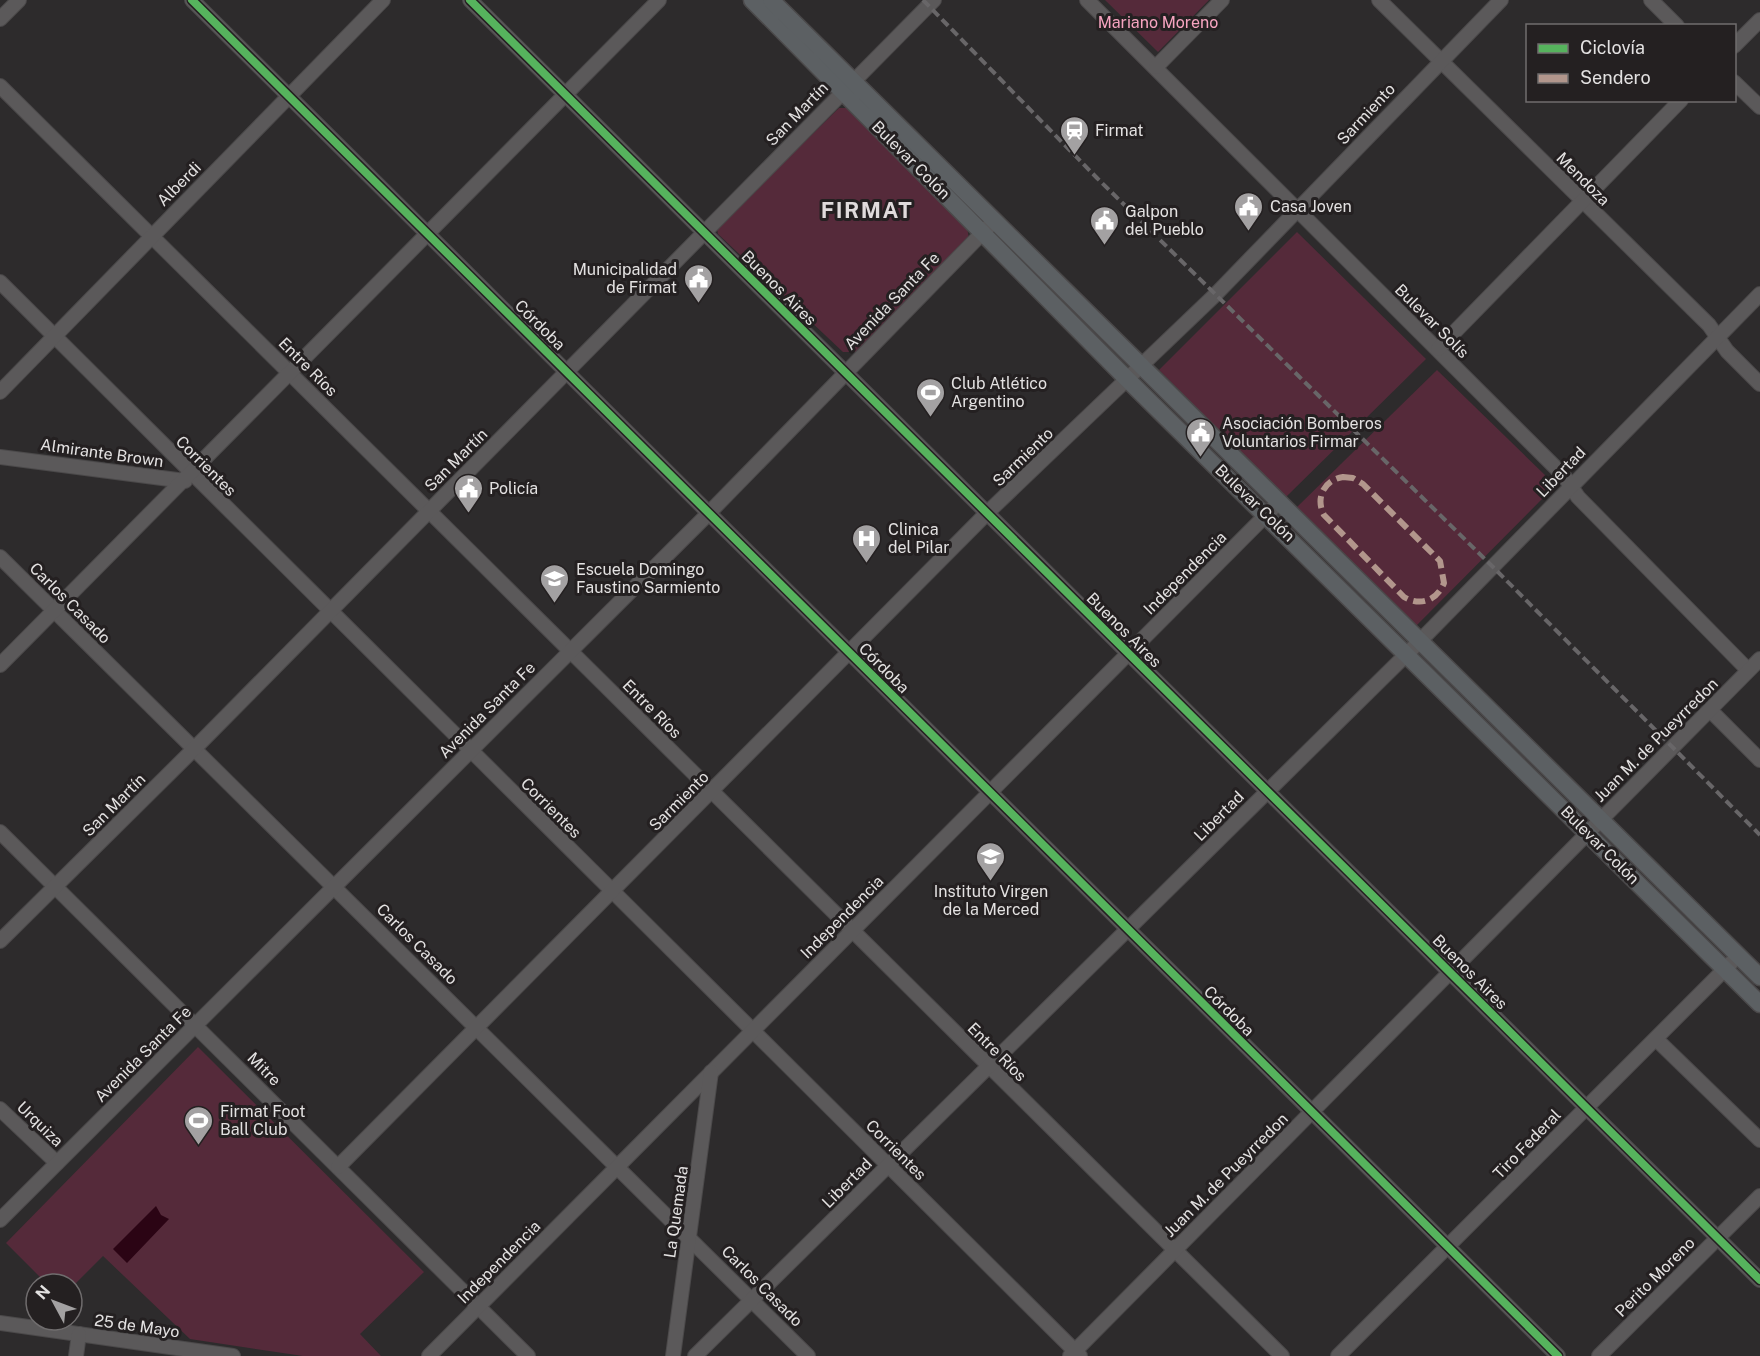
<svg xmlns="http://www.w3.org/2000/svg" width="1760" height="1356" font-family="'Public Sans',sans-serif">
  <style>
    .green { fill: #552a3a }
    .water { fill: #2b0414 }
    .lines { fill: none; stroke-linecap: round; stroke-linejoin: round }
    .minor-casing { stroke: #4b494a; stroke-width: 16 }
    .major-casing { stroke: #4b494a; stroke-width: 19 }
    .minor { stroke: #5b595a; stroke-width: 14 }
    .major { stroke: #5c6063; stroke-width: 16 }
    .rail { stroke: #686668; stroke-width: 4; stroke-dasharray: 9 4.5; stroke-linecap: butt }
    .quiet { stroke: #b2968c; stroke-width: 6; stroke-dasharray: 12 6; stroke-linecap: butt }
    .cycleway-casing { stroke: #242021; stroke-width: 11 }
    .cycleway { stroke: #56b35d; stroke-width: 8 }
    .labels { text-anchor: middle; dominant-baseline: central; stroke-width: 6; stroke-linejoin: round; paint-order: stroke }
    .park-label { font-size: 16px; fill: #f7a4c0; stroke: #242021 }
    .street-label { font-size: 16px; fill: #e3e1e1; stroke: #242021 }
    .poi-label { font-size: 16px; fill: #e3e1e1; stroke: #242021; text-anchor: start }
    .district-label { font-size: 22px; font-weight: bold; letter-spacing: 1.5px; fill: #e0dbdc; stroke: #242021 }
  </style>
  <rect width="100%" height="100%" fill="#2d2b2c"/>
  <g class="green">
    <polygon points="1105,0 1209,0 1158,52"/>
    <polygon points="839,108 846,108 967,227 969,239 857,352 843,352 718,234 717,228"/>
    <polygon points="1297,232 1426,359 1286,497 1159,370"/>
    <polygon points="1437,370 1547,477 1551,490 1415,627 1296,508"/>
    <polygon points="198,1047 424,1272 360,1334 381,1356 303,1356 190,1339 103,1256 72,1287 72,1284 47,1284 6,1243"/>
  </g>
  <polygon class="water" points="156,1206 161,1215 169,1219 127,1263 113,1249"/>
  <g class="lines">
    <defs>
      <g id="minor">
        <polyline points="192,0 1558,1356"/>
        <polyline points="470,0 1760,1280"/>
        <polyline points="1087,0 1564,476 1578,497 1748,670"/>
        <polyline points="1379,0 1709,325 1727,351 1760,384"/>
        <polyline points="1651,0 1677,26"/>
        <polyline points="0,19 19,0"/>
        <polyline points="1734,46 1760,20"/>
        <polyline points="1156,67 1222,0"/>
        <polyline points="1734,82 1760,107"/>
        <polyline points="0,86 1282,1356"/>
        <polyline points="0,282 1080,1356"/>
        <polyline points="1438,349 1681,100"/>
        <polyline points="0,392 383,0"/>
        <polyline points="0,457 185,481"/>
        <polyline points="0,557 808,1356"/>
        <polyline points="0,665 659,0"/>
        <polyline points="1710,710 1760,760"/>
        <polyline points="0,832 528,1356"/>
        <polyline points="0,941 195,748 934,0"/>
        <polyline points="1656,1039 1760,1140"/>
        <polyline points="0,1109 57,1163"/>
        <polyline points="338,1167 987,513 1215,295 1501,0"/>
        <polyline points="0,1220 709,513 994,221"/>
        <polyline points="0,1323 233,1356"/>
        <polyline points="76,1356 79,1334"/>
        <polyline points="429,1356 1279,502"/>
        <polyline points="673,1356 711,1072"/>
        <polyline points="695,1356 1420,641 1760,294"/>
        <polyline points="1070,1356 1760,659"/>
        <polyline points="1338,1356 1731,963"/>
        <polyline points="1599,1356 1760,1196"/>
      </g>
      <g id="major">
        <polyline points="752,0 1128,380 1760,1004"/>
        <polyline points="771,0 1760,977"/>
      </g>
    </defs>
    <use href="#minor" class="minor-casing"/>
    <use href="#major" class="major-casing"/>
    <use href="#minor" class="minor"/>
    <use href="#major" class="major"/>
    <polyline class="rail" points="923,0 1097,178 1493,567 1760,835"/>
    <path class="quiet" d="M1343,477l10,1 10,6 77,77 4,22c-7,17 -23,24 -40,14l-80,-82c-9,-17 0,-35 19,-38z"/>
    <defs>
      <g id="cycleway">
        <polyline points="192,0 1558,1356"/>
        <polyline points="470,0 1760,1280"/>
      </g>
    </defs>
    <use href="#cycleway" class="cycleway-casing"/>
    <use href="#cycleway" class="cycleway"/>
  </g>
  <defs>
    <symbol id="station-pin" viewBox="-11 -11 22 30"><path d="M0 17L-7.5 6A9.5 9.5 0 1 1 7.5 6Z" fill="#a3a1a2" stroke="#242021"/><path d="M-3-6H3Q5-6 5-4V2Q5 4 3 4L4.5 6H3L1.5 4h-3L-3 6H-4.5L-3 4Q-5 4-5 2V-4Q-5-6-3-6ZM-3.5-4v3h7v-3ZM-3.5 1v1.5H-2V1ZM2 1v1.5H3.5V1Z" fill="#fff"/></symbol>
    <symbol id="civic-pin" viewBox="-11 -11 22 30"><path d="M0 17L-7.5 6A9.5 9.5 0 1 1 7.5 6Z" fill="#a3a1a2" stroke="#242021"/><path d="M-.6-6.5H3V-4.5H.6V-3L4-1V1h2V6H-6V1h2V-1L-.6-3ZM-1.2 2.5V6h2.4V2.5Z" fill="#fff"/></symbol>
    <symbol id="stadium-pin" viewBox="-11 -11 22 30"><path d="M0 17L-7.5 6A9.5 9.5 0 1 1 7.5 6Z" fill="#a3a1a2" stroke="#242021"/><path d="M0-5a6.5 5 0 1 0 0 10a6.5 5 0 1 0 0-10ZM-3.5-1.8h7v3.6h-7Z" fill="#fff"/></symbol>
    <symbol id="hospital-pin" viewBox="-11 -11 22 30"><path d="M0 17L-7.5 6A9.5 9.5 0 1 1 7.5 6Z" fill="#a3a1a2" stroke="#242021"/><path d="M-5-5h3v3.5h4V-5h3V5h-3V1.5h-4V5h-3Z" fill="#fff"/></symbol>
    <symbol id="school-pin" viewBox="-11 -11 22 30"><path d="M0 17L-7.5 6A9.5 9.5 0 1 1 7.5 6Z" fill="#a3a1a2" stroke="#242021"/><path d="M0-5L7-2L0 1L-7-2ZM-4 1L0 2.5L4 1V4Q0 6-4 4Z" fill="#fff"/></symbol>
  </defs>
  <g fill-rule="evenodd">
    <use href="#station-pin" x="1058" y="114" width="33" height="45"/>
    <use href="#civic-pin" x="1232" y="190" width="33" height="45"/>
    <use href="#civic-pin" x="1088" y="204" width="33" height="45"/>
    <use href="#civic-pin" x="682" y="262" width="33" height="45"/>
    <use href="#stadium-pin" x="914" y="376" width="33" height="45"/>
    <use href="#civic-pin" x="1184" y="416" width="33" height="45"/>
    <use href="#civic-pin" x="452" y="472" width="33" height="45"/>
    <use href="#hospital-pin" x="850" y="522" width="33" height="45"/>
    <use href="#school-pin" x="538" y="562" width="33" height="45"/>
    <use href="#school-pin" x="974" y="840" width="33" height="45"/>
    <use href="#stadium-pin" x="182" y="1104" width="33" height="45"/>
  </g>
  <g class="labels">
    <g class="park-label">
      <text x="1158" y="22">Mariano Moreno</text>
    </g>
    <g class="street-label">
      <text transform="translate(797 114) rotate(-46)">San Martín</text>
      <text transform="translate(1366 114) rotate(-47)">Sarmiento</text>
      <text transform="translate(911 160) rotate(45)">Bulevar Colón</text>
      <text transform="translate(1583 179) rotate(45)">Mendoza</text>
      <text transform="translate(179 184) rotate(-45)">Alberdi</text>
      <text transform="translate(779 288) rotate(45)">Buenos Aires</text>
      <text transform="translate(892 301) rotate(-46)">Avenida Santa Fe</text>
      <text transform="translate(1432 321) rotate(45)">Bulevar Solís</text>
      <text transform="translate(540 325) rotate(45)">Córdoba</text>
      <text transform="translate(308 367) rotate(45)">Entre Ríos</text>
      <text transform="translate(102 453) rotate(8)">Almirante Brown</text>
      <text transform="translate(1023 457) rotate(-44)">Sarmiento</text>
      <text transform="translate(456 460) rotate(-45)">San Martín</text>
      <text transform="translate(206 466) rotate(45)">Corrientes</text>
      <text transform="translate(1561 472) rotate(-46)">Libertad</text>
      <text transform="translate(1255 503) rotate(44)">Bulevar Colón</text>
      <text transform="translate(1185 573) rotate(-45)">Independencia</text>
      <text transform="translate(70 603) rotate(45)">Carlos Casado</text>
      <text transform="translate(1124 630) rotate(45)">Buenos Aires</text>
      <text transform="translate(884 668) rotate(45)">Córdoba</text>
      <text transform="translate(652 709) rotate(45)">Entre Ríos</text>
      <text transform="translate(487 710) rotate(-45)">Avenida Santa Fe</text>
      <text transform="translate(1656 740) rotate(-45)">Juan M. de Pueyrredon</text>
      <text transform="translate(679 801) rotate(-45)">Sarmiento</text>
      <text transform="translate(114 805) rotate(-45)">San Martín</text>
      <text transform="translate(551 808) rotate(45)">Corrientes</text>
      <text transform="translate(1219 816) rotate(-45)">Libertad</text>
      <text transform="translate(1600 845) rotate(45)">Bulevar Colón</text>
      <text transform="translate(842 917) rotate(-45)">Independencia</text>
      <text transform="translate(417 944) rotate(45)">Carlos Casado</text>
      <text transform="translate(1470 972) rotate(45)">Buenos Aires</text>
      <text transform="translate(1229 1011) rotate(45)">Córdoba</text>
      <text transform="translate(997 1052) rotate(45)">Entre Ríos</text>
      <text transform="translate(143 1054) rotate(-45)">Avenida Santa Fe</text>
      <text transform="translate(264 1069) rotate(45)">Mitre</text>
      <text transform="translate(40 1124) rotate(44)">Urquiza</text>
      <text transform="translate(1527 1144) rotate(-46)">Tiro Federal</text>
      <text transform="translate(896 1150) rotate(45)">Corrientes</text>
      <text transform="translate(1226 1175) rotate(-45)">Juan M. de Pueyrredon</text>
      <text transform="translate(847 1183) rotate(-45)">Libertad</text>
      <text transform="translate(676 1212) rotate(-82)">La Quemada</text>
      <text transform="translate(499 1262) rotate(-45)">Independencia</text>
      <text transform="translate(1655 1277) rotate(-45)">Perito Moreno</text>
      <text transform="translate(762 1286) rotate(45)">Carlos Casado</text>
      <text transform="translate(137 1326) rotate(8)">25 de Mayo</text>
    </g>
    <g class="poi-label">
      <text x="1095" y="130">Firmat</text>
      <text x="1270" y="206">Casa Joven</text>
      <text x="1125" y="211">Galpon<tspan x="1125" dy="18">del Pueblo</tspan></text>
      <text x="677" y="269" text-anchor="end">Municipalidad<tspan x="677" dy="18">de Firmat</tspan></text>
      <text x="951" y="383">Club Atlético<tspan x="951" dy="18">Argentino</tspan></text>
      <text x="1222" y="423">Asociación Bomberos<tspan x="1222" dy="18">Voluntarios Firmar</tspan></text>
      <text x="489" y="488">Policía</text>
      <text x="888" y="529">Clinica<tspan x="888" dy="18">del Pilar</tspan></text>
      <text x="576" y="569">Escuela Domingo<tspan x="576" dy="18">Faustino Sarmiento</tspan></text>
      <text x="991" y="891" text-anchor="middle">Instituto Virgen<tspan x="991" dy="18">de la Merced</tspan></text>
      <text x="220" y="1111">Firmat Foot<tspan x="220" dy="18">Ball Club</tspan></text>
    </g>
    <g class="district-label">
      <text x="867" y="210">FIRMAT</text>
    </g>
  </g>
  <rect x="1526" y="24" width="210" height="78" fill="#242021" stroke="#706d6e" stroke-width="1.5"/>
  <rect x="1538" y="44" width="30" height="9" fill="#56b35d" stroke="#706d6e" stroke-width="1.5"/>
  <text x="1580" y="54" font-size="18" fill="#e3e1e1">Ciclovía</text>
  <rect x="1538" y="74" width="30" height="9" fill="#b2968c" stroke="#706d6e" stroke-width="1.5"/>
  <text x="1580" y="84" font-size="18" fill="#e3e1e1">Sendero</text>
  <g transform="translate(54 1302) rotate(311)"><circle r="28" fill="#242021" stroke="#706d6e" stroke-width="1.5"/>
  <path d="M0-4.5L10 22L0 15L-10 22Z" fill="#a3a1a2"/>
  <text y="-9" font-size="16" font-weight="bold" text-anchor="middle" fill="#e3e1e1">N</text>
  </g>
</svg>
